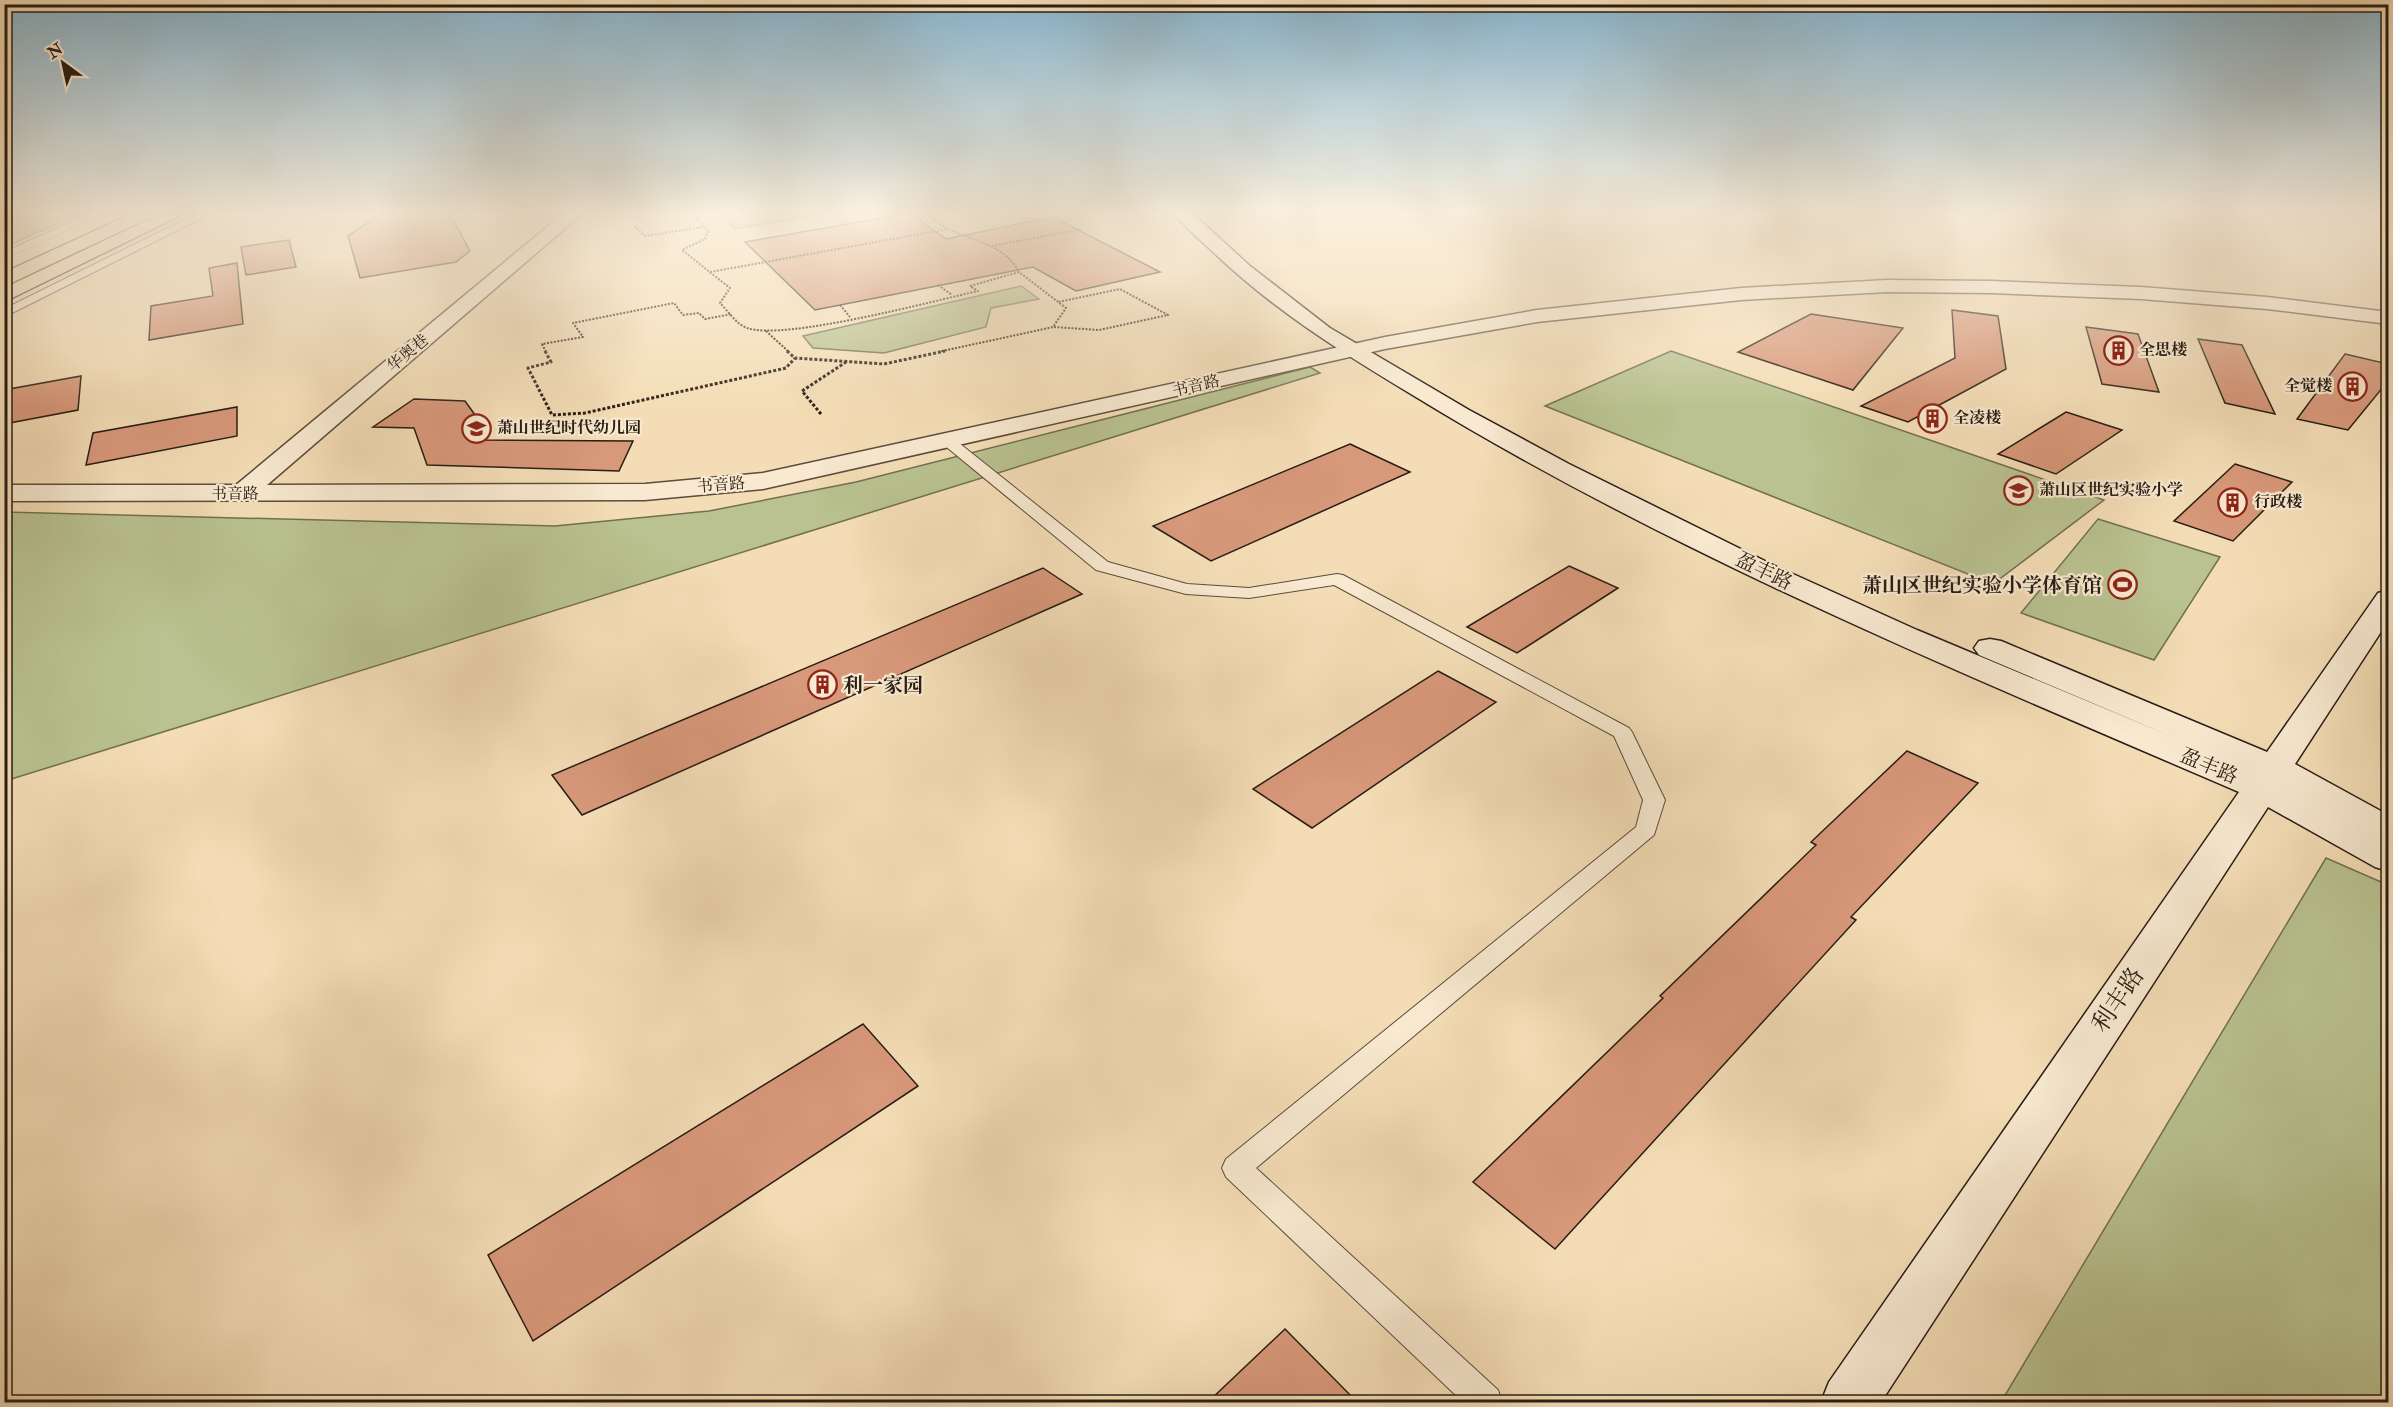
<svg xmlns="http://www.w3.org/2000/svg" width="2393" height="1407" font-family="'IM FELL Double Pica','Noto Serif SC',serif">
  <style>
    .green { fill: #b9c290; stroke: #707052; stroke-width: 1.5 }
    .building { fill: #d8987a; stroke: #271d14; stroke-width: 1.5 }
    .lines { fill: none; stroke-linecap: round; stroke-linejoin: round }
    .lane-casing { stroke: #5a4d3c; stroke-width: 2 }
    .street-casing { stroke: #5a4d3c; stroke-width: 3 }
    .secondary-casing { stroke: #271d14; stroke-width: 3 }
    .primary-casing { stroke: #271d14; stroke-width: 3 }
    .path-far1 { stroke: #271d14; stroke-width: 2; stroke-dasharray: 2 1.5; stroke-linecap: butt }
    .path { stroke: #271d14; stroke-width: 3; stroke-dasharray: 3 2; stroke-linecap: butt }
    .lane { fill: #f8e9d0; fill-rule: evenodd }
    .street { fill: #f8e9d0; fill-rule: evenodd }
    .secondary { fill: #f8e9d0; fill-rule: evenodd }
    .primary { fill: #f4ddb6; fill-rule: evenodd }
    .labels { text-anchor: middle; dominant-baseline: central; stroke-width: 4.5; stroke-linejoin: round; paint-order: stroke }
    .far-poi-label { font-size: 16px; font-weight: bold; fill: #271d14; stroke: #f8e9d0; text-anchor: start }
    .far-street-label { font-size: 16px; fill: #271d14; stroke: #f8e9d0 }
    .street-label { font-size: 20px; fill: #271d14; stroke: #f8e9d0 }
    .poi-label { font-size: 20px; font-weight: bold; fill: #271d14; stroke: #f8e9d0; text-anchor: end }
    .near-street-label { font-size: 24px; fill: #271d14; stroke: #f8e9d0 }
  </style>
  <rect width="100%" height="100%" fill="#f4ddb6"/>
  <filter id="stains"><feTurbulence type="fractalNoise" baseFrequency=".00333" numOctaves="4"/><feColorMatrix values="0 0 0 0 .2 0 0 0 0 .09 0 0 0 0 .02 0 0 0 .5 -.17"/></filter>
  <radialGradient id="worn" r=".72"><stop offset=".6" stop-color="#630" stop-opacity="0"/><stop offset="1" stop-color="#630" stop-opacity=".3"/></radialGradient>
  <g class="green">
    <polygon points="5,212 83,212 5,247"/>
    <polygon points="735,212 833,212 734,229 727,216"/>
    <polygon points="1021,286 1039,299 991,308 986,327 884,353 813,348 803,336"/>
    <polygon points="1671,351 2104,500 1993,584 1545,406"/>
    <polygon points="1310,367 1320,373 5,781 5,512 555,526 709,511 856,482"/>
    <polygon points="2098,519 2220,557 2154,660 2021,613"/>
    <polygon points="2326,858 2388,885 2388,1402 2001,1402"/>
  </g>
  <g class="building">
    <polygon points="383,212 449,212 470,251 456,262 360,278 348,236"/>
    <polygon points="910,213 946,239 1053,217 1160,272 1076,291 1033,267 815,310 745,242"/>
    <polygon points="289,240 296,267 246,275 241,247"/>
    <polygon points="237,263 243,324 149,340 151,306 213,296 209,268"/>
    <polygon points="1952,310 1998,316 2006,369 1908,422 1861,406 1955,358"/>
    <polygon points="1811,314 1903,328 1853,390 1738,352"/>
    <polygon points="2086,327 2138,334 2159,392 2102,384"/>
    <polygon points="2198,339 2242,345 2275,414 2225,403"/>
    <polygon points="2345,354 2388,364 2388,381 2348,430 2297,419"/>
    <polygon points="81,376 78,410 4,424 4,390"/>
    <polygon points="414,399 465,401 483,426 484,440 633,441 619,471 427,465 414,428 373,427"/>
    <polygon points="237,407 237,436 86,465 93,433"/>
    <polygon points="2066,412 2122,430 2056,474 1998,454"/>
    <polygon points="1350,444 1410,472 1211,561 1153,526"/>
    <polygon points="2235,464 2292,482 2233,541 2174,521"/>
    <polygon points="1569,566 1618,588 1517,653 1467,627"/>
    <polygon points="1043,568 1082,594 582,815 552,775"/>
    <polygon points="1438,671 1496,702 1312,828 1253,789"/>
    <polygon points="1907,751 1978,783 1851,917 1856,920 1555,1249 1473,1182 1663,998 1660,996 1816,845 1811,842"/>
    <polygon points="863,1024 918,1086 533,1341 488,1255"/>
    <polygon points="1285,1329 1357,1402 1208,1402"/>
  </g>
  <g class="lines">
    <defs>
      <g id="lane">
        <polygon points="94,212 108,212 4,259 4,252"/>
        <polygon points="200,212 214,212 4,317 4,309"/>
        <polygon points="949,438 954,439 1108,562 1187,584 1249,588 1337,574 1343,575 1629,728 1632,732 1665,800 1654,835 1256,1168 1498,1390 1502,1402 1463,1402 1226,1177 1222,1168 1226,1159 1636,827 1643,800 1614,736 1334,585 1249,598 1186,594 1096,570 944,445 942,442"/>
      </g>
      <polygon id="street" points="565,212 584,212 267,485 645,484 763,473 1385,337 1537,310 1741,288 1887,280 1991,281 2141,287 2267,297 2388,312 2388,324 2267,309 2141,299 1991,293 1887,292 1741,300 1537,322 1385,349 763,489 645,500 4,501 4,485 236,485"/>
      <path id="secondary" d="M1173,212h18l59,54 80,62 139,82 100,54 206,102 142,64 256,107 -194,-82 -5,-7 5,-7 11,-2 11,2 266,111 111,-159 10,-3v31l-93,143 93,51v56l-13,-4 -107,-60 -387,595h-60l8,-20 410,-590c-281,-121 -567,-238 -828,-398 -73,-44 -137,-84 -199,-143 -13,-12 -28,-25 -39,-39z"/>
      <g id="primary">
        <polygon points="109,212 132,212 4,271 4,259"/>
        <polygon points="165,212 187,212 4,302 4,288"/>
      </g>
    </defs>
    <use href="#lane" class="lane-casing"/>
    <use href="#street" class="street-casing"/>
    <use href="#secondary" class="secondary-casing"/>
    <use href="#primary" class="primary-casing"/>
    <g class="path-far1">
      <path d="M696,212l-2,2 14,17 -3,8 -23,11 48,38 -10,15c8,8 16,21 27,25 37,13 186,-27 231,-37l-8,-5 49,-14c-14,-27 -43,-30 -68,-42 -10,-5 -19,-12 -29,-18"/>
      <polyline points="634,226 645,236 703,227"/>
      <polyline points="992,246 1082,229"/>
      <polyline points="710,272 948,229"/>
      <polyline points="938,285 952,295"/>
      <polyline points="840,305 850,317"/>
      <polyline points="1054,327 1099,330 1168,315 1120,289 1058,302"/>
      <polyline points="766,331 789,352"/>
      <polyline points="546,352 542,344 583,337 573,323 674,303 683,315 699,313 705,319 732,314"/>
      <polyline points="938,352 1053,327 1066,308 1019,272"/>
    </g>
    <g class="path">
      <polyline points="545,351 551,362 528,368 552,415 585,413 786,368 795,358"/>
      <polyline points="787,351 795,358 884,364 945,351"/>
      <polyline points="821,414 802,391 846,362"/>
    </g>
    <use href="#lane" class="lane"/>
    <use href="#street" class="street"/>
    <use href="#secondary" class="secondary"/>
    <use href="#primary" class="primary"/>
  </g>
  <linearGradient id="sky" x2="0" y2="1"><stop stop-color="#89b7d1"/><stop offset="0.52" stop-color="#faf0de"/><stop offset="1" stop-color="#faf0de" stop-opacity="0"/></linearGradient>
  <rect width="2393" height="409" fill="url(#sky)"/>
  <defs>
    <symbol id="building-ring" viewBox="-11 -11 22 22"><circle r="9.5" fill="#f8e9d0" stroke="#8f2418" stroke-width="1.5"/><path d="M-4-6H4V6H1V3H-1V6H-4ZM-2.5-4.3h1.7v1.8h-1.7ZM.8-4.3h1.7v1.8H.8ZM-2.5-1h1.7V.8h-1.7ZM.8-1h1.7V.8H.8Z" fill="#8f2418"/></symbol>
    <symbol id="school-ring" viewBox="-11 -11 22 22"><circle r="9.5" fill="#f8e9d0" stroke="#8f2418" stroke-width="1.5"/><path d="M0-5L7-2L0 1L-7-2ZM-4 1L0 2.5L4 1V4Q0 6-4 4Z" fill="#8f2418"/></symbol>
    <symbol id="stadium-ring" viewBox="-11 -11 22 22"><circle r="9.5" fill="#f8e9d0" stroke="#8f2418" stroke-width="1.5"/><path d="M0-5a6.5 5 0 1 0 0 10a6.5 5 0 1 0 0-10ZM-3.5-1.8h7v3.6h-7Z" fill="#8f2418"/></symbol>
  </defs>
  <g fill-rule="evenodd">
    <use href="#building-ring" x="2102" y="334" width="33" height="33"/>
    <use href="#building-ring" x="2336" y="370" width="33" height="33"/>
    <use href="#building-ring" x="1916" y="402" width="33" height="33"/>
    <use href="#school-ring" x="460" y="412" width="33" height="33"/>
    <use href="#school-ring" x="2002" y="474" width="33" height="33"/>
    <use href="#building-ring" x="2216" y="486" width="33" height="33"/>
    <use href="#stadium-ring" x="2106" y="568" width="33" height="33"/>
    <use href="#building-ring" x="806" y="668" width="33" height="33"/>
  </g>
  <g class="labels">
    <g class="far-poi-label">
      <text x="2139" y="350">全思楼</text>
      <text x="2332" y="386" text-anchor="end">全觉楼</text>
      <text x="1953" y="418">全凌楼</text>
      <text x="497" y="428">萧山世纪时代幼儿园</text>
      <text x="2039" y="490">萧山区世纪实验小学</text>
      <text x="2254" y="502">行政楼</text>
    </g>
    <g class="far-street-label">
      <text transform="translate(408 353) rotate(-40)">华奥巷</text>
      <text transform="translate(1196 386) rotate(-13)">书音路</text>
      <text transform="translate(721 485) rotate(-5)">书音路</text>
      <text x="235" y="494">书音路</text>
    </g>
    <g class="street-label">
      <text transform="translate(1764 571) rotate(26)">盈丰路</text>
      <text transform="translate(2209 766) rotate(23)">盈丰路</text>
    </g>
    <g class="poi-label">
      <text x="2102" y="585">萧山区世纪实验小学体育馆</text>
      <text x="843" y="685" text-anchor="start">利一家园</text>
    </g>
    <g class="near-street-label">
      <text transform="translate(2118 1000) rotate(-56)">利丰路</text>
    </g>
  </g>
  <rect width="2393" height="1407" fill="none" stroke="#f4ddb6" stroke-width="24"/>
  <rect x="6" y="6" width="2381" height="1395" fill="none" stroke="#271d14" stroke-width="3"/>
  <rect x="12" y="12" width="2369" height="1383" fill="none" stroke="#271d14" stroke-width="1.5"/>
  <g transform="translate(63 63) rotate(327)" stroke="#f8e9d0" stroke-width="4.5" paint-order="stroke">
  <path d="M0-4.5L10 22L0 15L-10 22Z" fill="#271d14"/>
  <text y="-9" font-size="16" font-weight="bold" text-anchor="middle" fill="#271d14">N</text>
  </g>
  <rect width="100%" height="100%" filter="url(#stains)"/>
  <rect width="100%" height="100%" fill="url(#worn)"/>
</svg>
